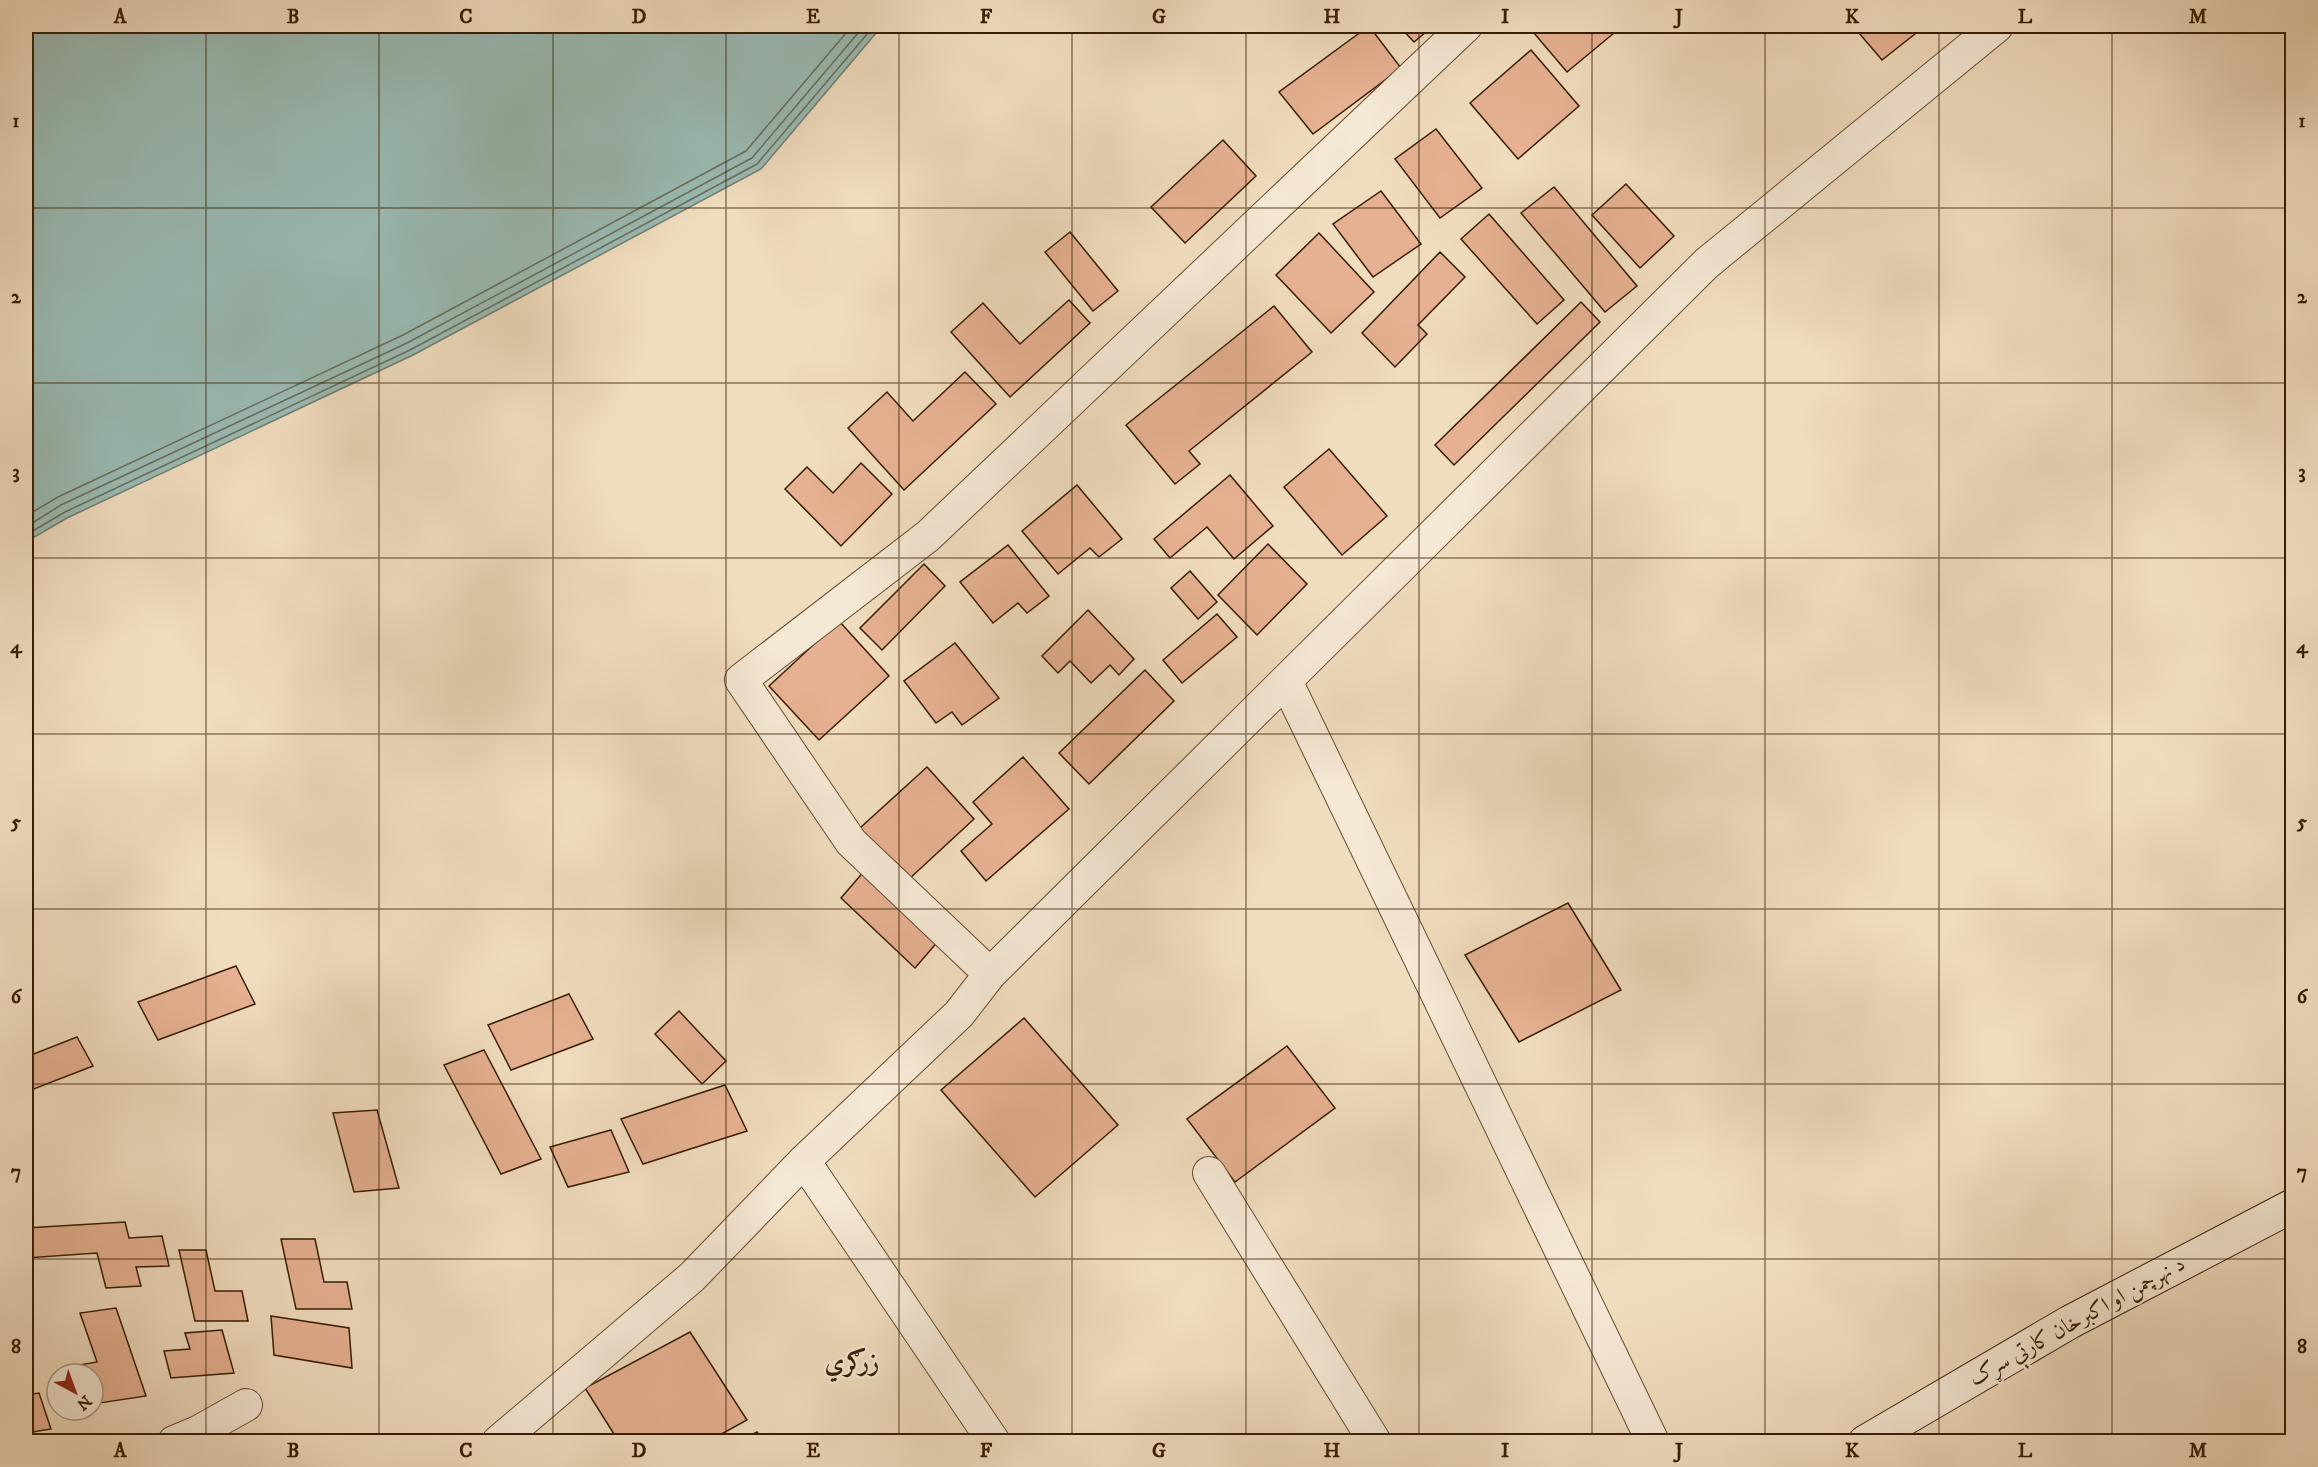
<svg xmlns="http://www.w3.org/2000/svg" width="2318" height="1467" font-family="'IM FELL DW Pica',Amiri,serif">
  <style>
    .water { fill: #9abbb4; stroke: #727c6d; stroke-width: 1.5 }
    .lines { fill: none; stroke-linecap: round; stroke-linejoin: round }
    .shore { stroke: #686c5b; stroke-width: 1.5 }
    .building { fill: #e6b192; stroke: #371d02; stroke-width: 1.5 }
    .street-casing { stroke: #654d31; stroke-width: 34 }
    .secondary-casing { stroke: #371d02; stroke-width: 35 }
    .street { stroke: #f5e8d5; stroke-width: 32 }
    .secondary { stroke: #f5e8d5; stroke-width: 33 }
    .grid { fill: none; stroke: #371d02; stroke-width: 1.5; stroke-opacity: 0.55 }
    .labels { text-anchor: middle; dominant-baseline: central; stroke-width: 4.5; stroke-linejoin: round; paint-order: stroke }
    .street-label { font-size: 22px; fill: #371d02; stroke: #f5e8d5 }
    .quarter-label { font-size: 26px; font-weight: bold; fill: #371d02; stroke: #f5e8d5 }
    .neatline { fill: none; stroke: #371d02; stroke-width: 2 }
    .grid-label { font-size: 20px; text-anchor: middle; font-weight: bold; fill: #371d02 }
  </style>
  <rect width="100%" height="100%" fill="#f0dcbe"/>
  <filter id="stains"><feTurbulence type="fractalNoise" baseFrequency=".00333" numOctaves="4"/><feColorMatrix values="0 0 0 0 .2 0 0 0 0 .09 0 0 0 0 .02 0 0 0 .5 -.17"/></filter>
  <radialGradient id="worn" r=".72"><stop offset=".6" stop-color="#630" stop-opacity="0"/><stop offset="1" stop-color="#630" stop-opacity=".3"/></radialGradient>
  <polygon class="water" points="26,26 882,26 761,169 413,355 67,518 26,542"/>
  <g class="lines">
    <g class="shore">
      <polyline points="26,516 58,497 403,335 746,151 852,26"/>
      <polyline points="26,527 61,505 407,343 752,158 864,26"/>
      <polyline points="26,535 65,512 410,350 757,164 874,26"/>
    </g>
  </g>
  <g class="building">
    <polygon points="1369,26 1401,68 1313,134 1279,92"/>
    <polygon points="1399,26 1433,26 1414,42"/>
    <polygon points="1528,26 1618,26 1620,28 1567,72"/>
    <polygon points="1853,26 1925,26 1882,60"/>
    <polygon points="1531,50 1579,106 1518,159 1470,103"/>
    <polygon points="1436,129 1482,188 1440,218 1395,159"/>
    <polygon points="1223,140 1256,176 1185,243 1151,207"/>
    <polygon points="1626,184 1674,236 1640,268 1592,215"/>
    <polygon points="1554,187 1637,286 1605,312 1521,213"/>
    <polygon points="1381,191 1421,244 1373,277 1333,224"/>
    <polygon points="1489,214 1564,300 1537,324 1461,239"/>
    <polygon points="1070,232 1118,291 1093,311 1045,252"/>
    <polygon points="1319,233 1374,292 1331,333 1276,275"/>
    <polygon points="1440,252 1465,277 1418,325 1427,334 1395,367 1362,333"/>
    <polygon points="1069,300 1090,323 1010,397 951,332 983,303 1020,344"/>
    <polygon points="1581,302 1600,322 1454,465 1435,445"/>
    <polygon points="1274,306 1312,352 1189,451 1200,464 1175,484 1126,425"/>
    <polygon points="965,372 996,404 904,490 848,428 887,392 913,421"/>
    <polygon points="1329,449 1387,516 1342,555 1284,487"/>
    <polygon points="861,463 892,494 841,546 785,489 807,467 833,493"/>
    <polygon points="1230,475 1273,526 1234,559 1207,527 1170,558 1154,539"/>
    <polygon points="1077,485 1122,539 1099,557 1090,548 1058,574 1022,531"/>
    <polygon points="1268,544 1307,584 1257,635 1218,595"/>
    <polygon points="1008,545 1049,596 1027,613 1018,603 993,623 960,582"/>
    <polygon points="924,564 945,586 882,650 860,628"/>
    <polygon points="1190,571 1217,602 1198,619 1171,588"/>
    <polygon points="1088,610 1134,659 1119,675 1110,665 1091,683 1070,661 1058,673 1042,656"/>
    <polygon points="1217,614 1237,637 1182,683 1163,660"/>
    <polygon points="839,621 889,676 819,740 769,686"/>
    <polygon points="955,643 999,698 962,725 952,712 936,723 904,681"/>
    <polygon points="1145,670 1174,701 1089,784 1059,753"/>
    <polygon points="1023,757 1069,809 986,881 961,851 992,824 973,802"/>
    <polygon points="927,767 974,819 908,880 860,828"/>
    <polygon points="866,869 940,939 915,968 841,898"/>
    <polygon points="1568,903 1621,990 1519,1042 1465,955"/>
    <polygon points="236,966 255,1004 158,1040 138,1002"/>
    <polygon points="569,994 593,1039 511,1070 488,1025"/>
    <polygon points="679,1011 726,1061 702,1084 655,1034"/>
    <polygon points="1024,1018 1118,1125 1035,1197 941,1090"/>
    <polygon points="77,1037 93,1066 26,1092 26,1057"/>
    <polygon points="1287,1046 1335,1108 1235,1182 1187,1119"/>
    <polygon points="484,1050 541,1159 501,1174 444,1065"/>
    <polygon points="725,1085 747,1131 643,1164 621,1119"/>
    <polygon points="377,1110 399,1188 354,1192 333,1113"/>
    <polygon points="611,1130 629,1172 568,1187 550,1147"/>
    <polygon points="125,1222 129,1238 162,1236 169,1266 136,1267 141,1286 106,1288 97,1253 26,1258 26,1228"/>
    <polygon points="281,1239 315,1239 324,1282 347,1282 352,1309 296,1309"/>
    <polygon points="179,1250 206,1250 215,1291 242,1291 248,1321 195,1321"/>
    <polygon points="116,1308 146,1396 93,1404 93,1374 69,1374 67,1367 97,1362 80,1313"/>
    <polygon points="271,1316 349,1328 352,1368 274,1355"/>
    <polygon points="222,1330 234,1373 171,1378 164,1351 190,1349 185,1333"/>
    <polygon points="690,1332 747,1420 707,1442 619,1442 585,1388"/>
    <polygon points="39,1393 51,1429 26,1433 26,1395"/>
    <polygon points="757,1432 763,1442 736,1442"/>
  </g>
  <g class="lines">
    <defs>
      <g id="street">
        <polyline points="1286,681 1653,1442"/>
        <polyline points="990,974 851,842 741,680 928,536 1466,26"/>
        <polyline points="804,1161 994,1442"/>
        <polyline points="1209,1173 1375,1442"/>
        <polyline points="174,1442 198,1432 246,1405"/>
        <polyline points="498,1442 692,1277 804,1161 959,1014 990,974 1707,263 1997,26"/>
      </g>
      <polyline id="secondary" points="1865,1442 2070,1322 2292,1206"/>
    </defs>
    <use href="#street" class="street-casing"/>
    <use href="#secondary" class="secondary-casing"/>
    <use href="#street" class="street"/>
    <use href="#secondary" class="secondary"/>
  </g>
  <path class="grid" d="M206,26v1416M379,26v1416M553,26v1416M726,26v1416M899,26v1416M1072,26v1416M1246,26v1416M1419,26v1416M1592,26v1416M1765,26v1416M1939,26v1416M2112,26v1416M26,208h2266M26,383h2266M26,558h2266M26,734h2266M26,909h2266M26,1084h2266M26,1259h2266"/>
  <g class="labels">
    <g class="street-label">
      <text transform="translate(2077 1321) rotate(-29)">د نهرچمن او اکبرخان کارتې سړک</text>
    </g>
    <g class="quarter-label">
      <text x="852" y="1362">زرګري</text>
    </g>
  </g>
  <rect width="2318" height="1467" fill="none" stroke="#f0dcbe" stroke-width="66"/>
  <g transform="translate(75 1392) rotate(139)"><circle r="28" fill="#f5e8d5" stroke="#a99781" stroke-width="1.5"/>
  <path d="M0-4.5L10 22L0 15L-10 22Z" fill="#8f2418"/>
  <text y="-9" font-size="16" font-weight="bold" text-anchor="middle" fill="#371d02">N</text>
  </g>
  <rect x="33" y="33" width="2252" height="1401" class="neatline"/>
  <g class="grid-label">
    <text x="120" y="23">A</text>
    <text x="293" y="23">B</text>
    <text x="466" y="23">C</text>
    <text x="639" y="23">D</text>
    <text x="813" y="23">E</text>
    <text x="986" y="23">F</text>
    <text x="1159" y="23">G</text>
    <text x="1332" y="23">H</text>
    <text x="1505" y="23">I</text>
    <text x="1679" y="23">J</text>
    <text x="1852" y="23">K</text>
    <text x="2025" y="23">L</text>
    <text x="2198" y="23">M</text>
    <text x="16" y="127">1</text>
    <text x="2302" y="127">1</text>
    <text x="16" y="303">2</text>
    <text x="2302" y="303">2</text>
    <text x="16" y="478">3</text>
    <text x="2302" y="478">3</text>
    <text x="16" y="653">4</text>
    <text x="2302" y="653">4</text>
    <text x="16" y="828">5</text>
    <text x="2302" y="828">5</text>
    <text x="16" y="1003">6</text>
    <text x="2302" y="1003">6</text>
    <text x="16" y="1178">7</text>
    <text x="2302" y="1178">7</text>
    <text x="16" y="1353">8</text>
    <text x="2302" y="1353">8</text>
    <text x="120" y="1457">A</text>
    <text x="293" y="1457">B</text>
    <text x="466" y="1457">C</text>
    <text x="639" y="1457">D</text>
    <text x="813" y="1457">E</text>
    <text x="986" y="1457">F</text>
    <text x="1159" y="1457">G</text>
    <text x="1332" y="1457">H</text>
    <text x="1505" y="1457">I</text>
    <text x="1679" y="1457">J</text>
    <text x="1852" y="1457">K</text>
    <text x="2025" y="1457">L</text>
    <text x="2198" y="1457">M</text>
  </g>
  <rect width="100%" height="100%" filter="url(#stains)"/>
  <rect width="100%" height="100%" fill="url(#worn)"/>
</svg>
